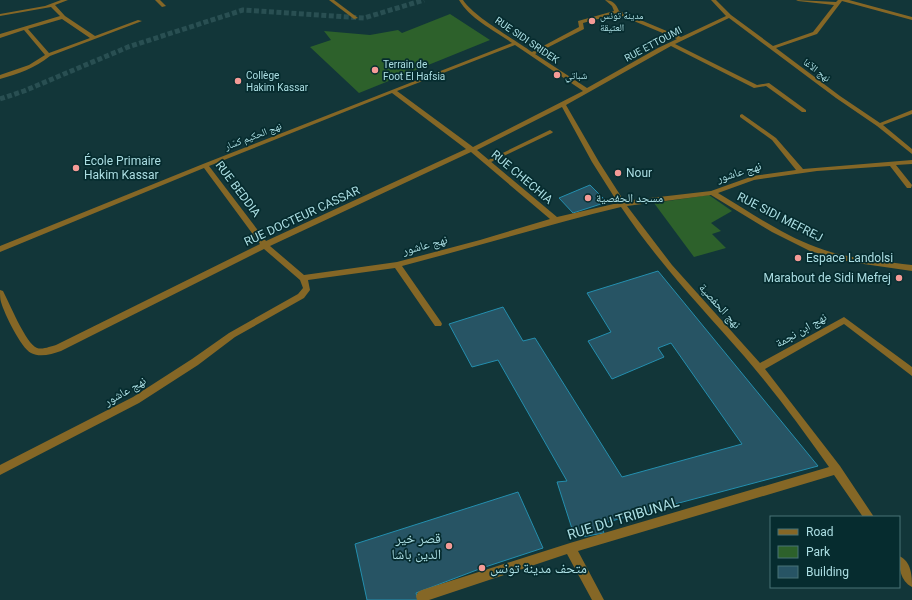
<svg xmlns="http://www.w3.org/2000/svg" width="912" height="600" font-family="Roboto,'Noto Naskh Arabic',sans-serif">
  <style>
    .green { fill: #2d612b }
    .building { fill: #275464; stroke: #248faf }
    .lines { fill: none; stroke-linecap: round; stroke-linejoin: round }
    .street-tunnel { stroke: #294f52; stroke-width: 5; stroke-dasharray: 5 2.5; stroke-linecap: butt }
    .lane { fill: #856726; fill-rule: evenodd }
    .street { fill: #856726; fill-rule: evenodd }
    .poi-dot { fill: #f59b97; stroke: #062c2f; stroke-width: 1.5 }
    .labels { text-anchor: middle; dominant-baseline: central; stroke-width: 3.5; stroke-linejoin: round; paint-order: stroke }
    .far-poi-label { font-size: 10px; fill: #acdee3; stroke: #062c2f; text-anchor: start }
    .far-street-label { font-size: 10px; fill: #acdee3; stroke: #062c2f }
    .poi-label { font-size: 12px; fill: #acdee3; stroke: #062c2f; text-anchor: start }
    .street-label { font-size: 12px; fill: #acdee3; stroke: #062c2f }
    .near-street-label { font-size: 14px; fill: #acdee3; stroke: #062c2f }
    .near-poi-label { font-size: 14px; fill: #acdee3; stroke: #062c2f; text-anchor: end }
  </style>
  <rect width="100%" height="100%" fill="#123639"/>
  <g class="green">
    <polygon points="450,14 490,40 359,93 310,47 331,40 324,31 370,35 398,30 402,33"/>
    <polygon points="709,195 732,211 711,223 721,231 712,234 726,248 694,257 654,203"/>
  </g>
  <g class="building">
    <polygon points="590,185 607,202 573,213 559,198"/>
    <polygon points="658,271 818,466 600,524 604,533 575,538 557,482 567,481 498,360 472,367 449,324 503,307 523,341 535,338 622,477 742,444 671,343 658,348 664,357 612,379 588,341 611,332 587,293"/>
    <polygon points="518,492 543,548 482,568 416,593 418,600 367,600 355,544"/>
  </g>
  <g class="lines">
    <polyline class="street-tunnel" points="0,99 24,91 128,47 243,10 364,18 424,0"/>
    <polygon class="lane" points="550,130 553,132 552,133 489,163 487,164 484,162"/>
    <g class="street">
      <path d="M61,0h7l-13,5 10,11 30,20 43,-16 4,1 -92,35c-15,12 -32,18 -50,23v-4l29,-10 16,-10 -21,-25 -24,8v-4l60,-18 -9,-9 -51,9v-2l45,-8zM62,19l28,19 -41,15 -21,-24z"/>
      <polygon points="155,0 160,0 166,6 162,7"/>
      <polygon points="329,0 334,0 358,18 354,19"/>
      <path d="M459,0h4c11,17 51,39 69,52l47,-25 -1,-6 36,-10 -2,-5 -7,-6c8,0 11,4 14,11l62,26 45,-21 -15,-16h5l15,15 42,31 40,-14 21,-27 -36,-4 -2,-1 40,2 2,-2h11l63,17v3l-70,-19 -25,33 -41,14 64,48 40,27 32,-13v4l-29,11 29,24v5l-35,-28 -41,-28 -107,-80 -54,26 82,41 12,-2 37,27v2h-4l-36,-26 -12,2 -83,-42 -105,59 33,57 25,39 87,-10 42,-15 43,-6 -24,-30 -32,-23v-2l2,-1 34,24 27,31 109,-9v4l-16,1 16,20 -1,3h-4l-17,-22 -73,5 -63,9 -36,13c32,19 63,41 98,54 31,12 64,14 96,18v6l-62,-9 -40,-11 -38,-19 -61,-37 -84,11 45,59 88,98 84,-46 68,50v9l-68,-52 -79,45 75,97 34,51h-11l-29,-42 -256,76 26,49h-12l-25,-46 -138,46h-12l-1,-4 2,-4 4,-2 148,-47 259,-76c-27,-38 -55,-76 -85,-111 -43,-49 -87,-95 -123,-149 -74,18 -146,40 -219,59l39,56 1,2 -1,2h-6l-40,-58 -87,12 2,10 -6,8 -69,39 -37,28 -59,38 -139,72v-10l133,-68 59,-38 37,-26 69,-39 5,-6 -3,-8 -36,-31 -203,102c-9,3 -21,7 -30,2 -10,-5 -27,-40 -30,-51 -1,-3 -1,-8 -1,-12l3,1c6,11 23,53 34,57 6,2 14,-2 19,-3l204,-101 -56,-76 -204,84v-6l203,-82 309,-121c-18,-13 -42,-24 -53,-43zM617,14l60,25 -19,9 -71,40 -52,-34 49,-25 -1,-6zM515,45l68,46 -110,56 -76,-56zM392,93l74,56 -200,92 -57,-75zM562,107l30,55 26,41 -61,14 -80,-67zM471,152l79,67 -70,21 -83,22 -93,13 -34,-29z"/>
      <path d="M899,556c12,5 13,19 13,31 -12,-6 -13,-20 -13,-31z"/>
    </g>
  </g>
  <g class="poi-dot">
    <circle cx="592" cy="21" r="4"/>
    <circle cx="375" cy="70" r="4"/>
    <circle cx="557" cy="75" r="4"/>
    <circle cx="238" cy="81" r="4"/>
    <circle cx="76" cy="168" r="4"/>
    <circle cx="618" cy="173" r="4"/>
    <circle cx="588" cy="198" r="4"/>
    <circle cx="798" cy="258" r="4"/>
    <circle cx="899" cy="278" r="4"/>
    <circle cx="449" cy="546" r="4"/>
    <circle cx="482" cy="568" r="4"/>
  </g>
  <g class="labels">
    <g class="far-poi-label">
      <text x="600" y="15">مدينة تونس<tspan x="600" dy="12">العتيقة</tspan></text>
      <text x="383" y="64">Terrain de<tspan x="383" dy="12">Foot El Hafsia</tspan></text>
      <text x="246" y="75">Collège<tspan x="246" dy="12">Hakim Kassar</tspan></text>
      <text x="565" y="75">شباتي</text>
    </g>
    <g class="far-street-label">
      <text transform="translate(527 40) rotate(34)">RUE SIDI SRIDEK</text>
      <text transform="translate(653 44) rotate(-28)">RUE ETTOUMI</text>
      <text transform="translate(817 70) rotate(37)">نهج الآغا</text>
      <text transform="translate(253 136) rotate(-21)">نهج الحكيم كسّار</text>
    </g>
    <g class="poi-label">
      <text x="84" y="161">École Primaire<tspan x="84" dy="14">Hakim Kassar</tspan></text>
      <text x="626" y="173">Nour</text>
      <text x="596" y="198">مسجد الحفصية</text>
      <text x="806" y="258">Espace Landolsi</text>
      <text x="891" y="278" text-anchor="end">Marabout de Sidi Mefrej</text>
    </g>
    <g class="street-label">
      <text transform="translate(739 172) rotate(-17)">نهج عاشور</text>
      <text transform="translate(522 177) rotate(40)">RUE CHECHIA</text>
      <text transform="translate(238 189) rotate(53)">RUE BEDDIA</text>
      <text transform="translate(302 216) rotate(-25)">RUE DOCTEUR CASSAR</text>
      <text transform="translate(780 217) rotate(27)">RUE SIDI MEFREJ</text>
      <text transform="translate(425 245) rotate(-15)">نهج عاشور</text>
      <text transform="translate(720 306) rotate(48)">نهج الحفصية</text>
      <text transform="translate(801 330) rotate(-30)">نهج ابن نجمة</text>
      <text transform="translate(125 391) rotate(-30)">نهج عاشور</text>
    </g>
    <g class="near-street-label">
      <text transform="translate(623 518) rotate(-17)">RUE DU TRIBUNAL</text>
    </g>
    <g class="near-poi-label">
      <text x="441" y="538">قصر خير<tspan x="441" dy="16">الدين باشا</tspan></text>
      <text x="490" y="568" text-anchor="start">متحف مدينة تونس</text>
    </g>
  </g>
  <rect x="770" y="516" width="130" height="72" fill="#062c2f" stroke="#487377"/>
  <rect x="778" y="529" width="20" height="6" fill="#856726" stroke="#487377"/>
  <text x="806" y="536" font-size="12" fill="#acdee3">Road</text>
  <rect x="778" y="546" width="20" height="12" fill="#2d612b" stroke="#487377"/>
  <text x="806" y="556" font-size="12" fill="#acdee3">Park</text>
  <rect x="778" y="566" width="20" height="12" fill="#275464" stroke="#487377"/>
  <text x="806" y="576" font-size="12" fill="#acdee3">Building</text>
</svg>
